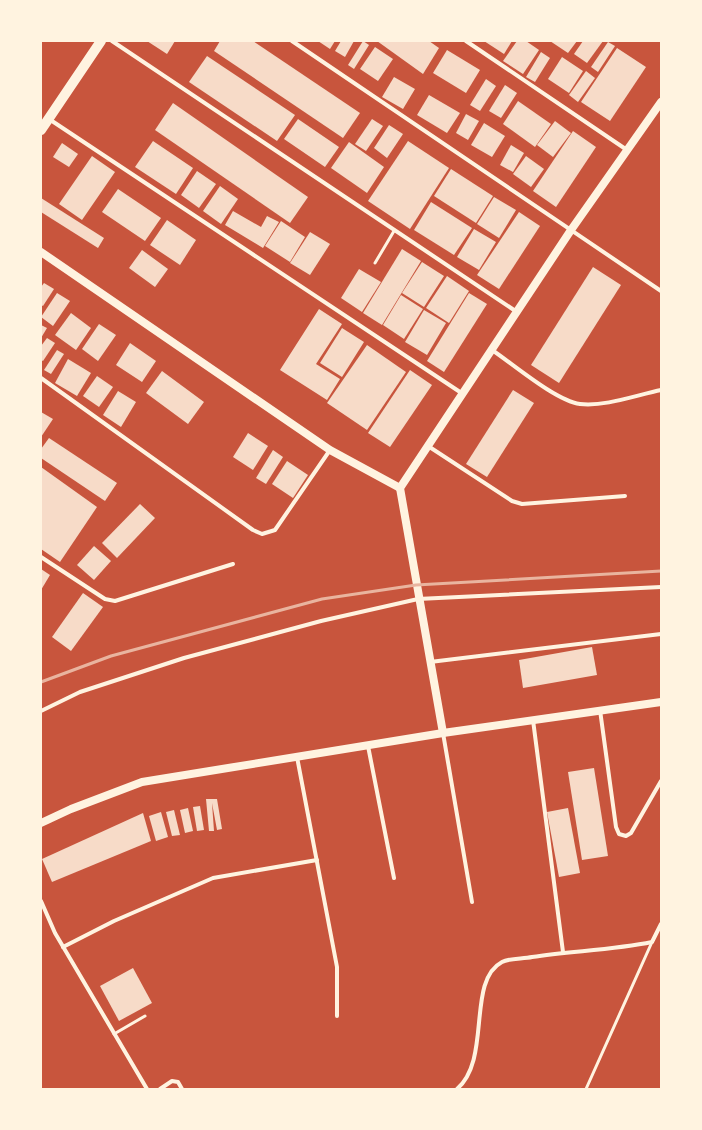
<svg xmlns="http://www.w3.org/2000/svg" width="702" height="1130" font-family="'Fira Sans Condensed',sans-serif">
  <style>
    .building { fill: #f7dbc8 }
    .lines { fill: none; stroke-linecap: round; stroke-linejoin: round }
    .service { stroke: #fff3e0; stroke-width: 3 }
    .minor { stroke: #fff3e0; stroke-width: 4 }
    .secondary { stroke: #fff3e0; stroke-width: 8 }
    .primary { stroke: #fff3e0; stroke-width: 10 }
    .rail { stroke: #e9b49f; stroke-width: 3 }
  </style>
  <rect width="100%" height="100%" fill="#c8553d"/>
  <g class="building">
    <polygon points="147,41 175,41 167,54"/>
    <polygon points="220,41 253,41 360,113 343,138 214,51"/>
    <polygon points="318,41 335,41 330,49"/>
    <polygon points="341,41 354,41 345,57 335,51"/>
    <polygon points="363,41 369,45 354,69 348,65"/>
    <polygon points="377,41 429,41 439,48 423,74"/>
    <polygon points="484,41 512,41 504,54"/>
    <polygon points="517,41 526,41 539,50 523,74 503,61"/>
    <polygon points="550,41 577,41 568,53"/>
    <polygon points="583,41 603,41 587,63 574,54"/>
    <polygon points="608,42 615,46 598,72 591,67"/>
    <polygon points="375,47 393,59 378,81 360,69"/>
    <polygon points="617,48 646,67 610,121 581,102"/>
    <polygon points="447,50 480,70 466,93 433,73"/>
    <polygon points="541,52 550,58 535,82 526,77"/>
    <polygon points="207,56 295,115 277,141 189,82"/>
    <polygon points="562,57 583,71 569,93 548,79"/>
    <polygon points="586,71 595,78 578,102 569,95"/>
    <polygon points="394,77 415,89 403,109 382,97"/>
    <polygon points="486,79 496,86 480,111 470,105"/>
    <polygon points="505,85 517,93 501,118 489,111"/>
    <polygon points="429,95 460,113 447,133 417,115"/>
    <polygon points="518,101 551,124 535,147 503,124"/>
    <polygon points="173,103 308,197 290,223 155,130"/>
    <polygon points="466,114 479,121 468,140 456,133"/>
    <polygon points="298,119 339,147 325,167 284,139"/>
    <polygon points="372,119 383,126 366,151 355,144"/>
    <polygon points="555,121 571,133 553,157 537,145"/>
    <polygon points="484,123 505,136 492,157 471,145"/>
    <polygon points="389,125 403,134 387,158 374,148"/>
    <polygon points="573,131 596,147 556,207 533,191"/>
    <polygon points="153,141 193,168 176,194 135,167"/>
    <polygon points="408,141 449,168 410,229 368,201"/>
    <polygon points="349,142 384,167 367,193 331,168"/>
    <polygon points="62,143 78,154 69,167 53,157"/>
    <polygon points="511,145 524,153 513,172 500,165"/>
    <polygon points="92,156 115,172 82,220 59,204"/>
    <polygon points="526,156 544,169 531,187 513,174"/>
    <polygon points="451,169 493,196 476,223 434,196"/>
    <polygon points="197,171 216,184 199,208 181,195"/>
    <polygon points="220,186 238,199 221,224 203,211"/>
    <polygon points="118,189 161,218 145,241 102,212"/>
    <polygon points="494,197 516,210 499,238 477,224"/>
    <polygon points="41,198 104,238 98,248 41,212"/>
    <polygon points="431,202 472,228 454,255 414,230"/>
    <polygon points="233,211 261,227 267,216 279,222 263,248 225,225"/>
    <polygon points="519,212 540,226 499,289 477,275"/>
    <polygon points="167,220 196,240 180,265 150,245"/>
    <polygon points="281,221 305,237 290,262 265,246"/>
    <polygon points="474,229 496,242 479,270 457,257"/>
    <polygon points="310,232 330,244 310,275 290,263"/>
    <polygon points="402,249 421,261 382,325 363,313"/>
    <polygon points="142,250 168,269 155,287 129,268"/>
    <polygon points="422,262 444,276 424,307 402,293"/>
    <polygon points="593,267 621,285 559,383 531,365"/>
    <polygon points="359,269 381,282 362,312 341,298"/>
    <polygon points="447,276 469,291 449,323 426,308"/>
    <polygon points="44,283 54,289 43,306 41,305 41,287"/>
    <polygon points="57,293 70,301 53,326 41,317"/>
    <polygon points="469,293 487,304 444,372 427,361"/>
    <polygon points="401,295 423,309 404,339 383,325"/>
    <polygon points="319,309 342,324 316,364 340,379 327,400 280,370"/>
    <polygon points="424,310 446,323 427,355 405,342"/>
    <polygon points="71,313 91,328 76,350 55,335"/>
    <polygon points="99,324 116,335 98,361 82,349"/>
    <polygon points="41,325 47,328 41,338"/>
    <polygon points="342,328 364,342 342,377 320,363"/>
    <polygon points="47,338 55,343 43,361 41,360 41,346"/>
    <polygon points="130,343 156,361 142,382 116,365"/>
    <polygon points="367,345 406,372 367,430 327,403"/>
    <polygon points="57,350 64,354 51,374 44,370"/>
    <polygon points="68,359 91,373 77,396 55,383"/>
    <polygon points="410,370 432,385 390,447 368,433"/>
    <polygon points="162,371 204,402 188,424 146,393"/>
    <polygon points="97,376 113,387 99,407 83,396"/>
    <polygon points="513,390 534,403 487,477 466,464"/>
    <polygon points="118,391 136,402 121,427 103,415"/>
    <polygon points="41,412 53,419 41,437"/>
    <polygon points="248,433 268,446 253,470 233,457"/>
    <polygon points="49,438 117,483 105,501 41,458 41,449"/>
    <polygon points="273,450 283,457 266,484 256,478"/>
    <polygon points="287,461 308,475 293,498 272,484"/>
    <polygon points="41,467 97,507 60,562 41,549"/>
    <polygon points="140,504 155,518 117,558 102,543"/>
    <polygon points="94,546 111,561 94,580 77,565"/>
    <polygon points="41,569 50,575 41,590"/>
    <polygon points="83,593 103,607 71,651 52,637"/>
    <polygon points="592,647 597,675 523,688 519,660"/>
    <polygon points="594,768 608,856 582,860 568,772"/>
    <polygon points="206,799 217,799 222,829 217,830 212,803 214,831 209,831"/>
    <polygon points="200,806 204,830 197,831 193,807"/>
    <polygon points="188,808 193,831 185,833 180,810"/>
    <polygon points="568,808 580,873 559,877 547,812"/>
    <polygon points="174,810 180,835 172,836 166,812"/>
    <polygon points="161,812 168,837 156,841 149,816"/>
    <polygon points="143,813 151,841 52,882 42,859"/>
    <polygon points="133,968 152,1003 119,1021 100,986"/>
  </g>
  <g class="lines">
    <g class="service">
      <polyline points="375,263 394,231"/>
      <polyline points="114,1034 145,1016"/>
      <polyline points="586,1089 652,942"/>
    </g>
    <g class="minor">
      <polyline points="112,41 517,312"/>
      <polyline points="292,41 661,291"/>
      <polyline points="466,41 627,150"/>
      <polyline points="49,119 463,394"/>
      <path d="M492,350c21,14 64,51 88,54 24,3 57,-9 81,-14"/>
      <polyline points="41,378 253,530 262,534 275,530 330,450"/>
      <polyline points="428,446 512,501 522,504 625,496"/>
      <polyline points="41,557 105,599 115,601 233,564"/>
      <polyline points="430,662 661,634"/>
      <polyline points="600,710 616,827 619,834 626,836 631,833 661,781"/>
      <polyline points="41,711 80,692 184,658 321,621 418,599 661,587"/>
      <polyline points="533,720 563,952"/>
      <polyline points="443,733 472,902"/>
      <polyline points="368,746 394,878"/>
      <polyline points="297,757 337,967 337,1016"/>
      <polyline points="41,901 55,933 147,1089"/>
      <polyline points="63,947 114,921 213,878 317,860"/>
      <polyline points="160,1089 172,1081 178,1082 182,1089"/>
      <path d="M457,1089c35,-30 9,-108 45,-127 7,-4 21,-3 30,-5 39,-6 81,-7 120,-15l9,-18"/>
    </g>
    <g class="secondary">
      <polyline points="41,252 330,450 400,488"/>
      <polyline points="443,733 400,488 571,230 661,102"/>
      <polyline points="41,823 71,809 142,782 443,733 661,702"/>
    </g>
    <polyline class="primary" points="41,130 101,41"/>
    <polyline class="rail" points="41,682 111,656 322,599 416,585 661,571"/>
  </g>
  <rect width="702" height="1130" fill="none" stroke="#fff3e0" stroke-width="84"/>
</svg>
